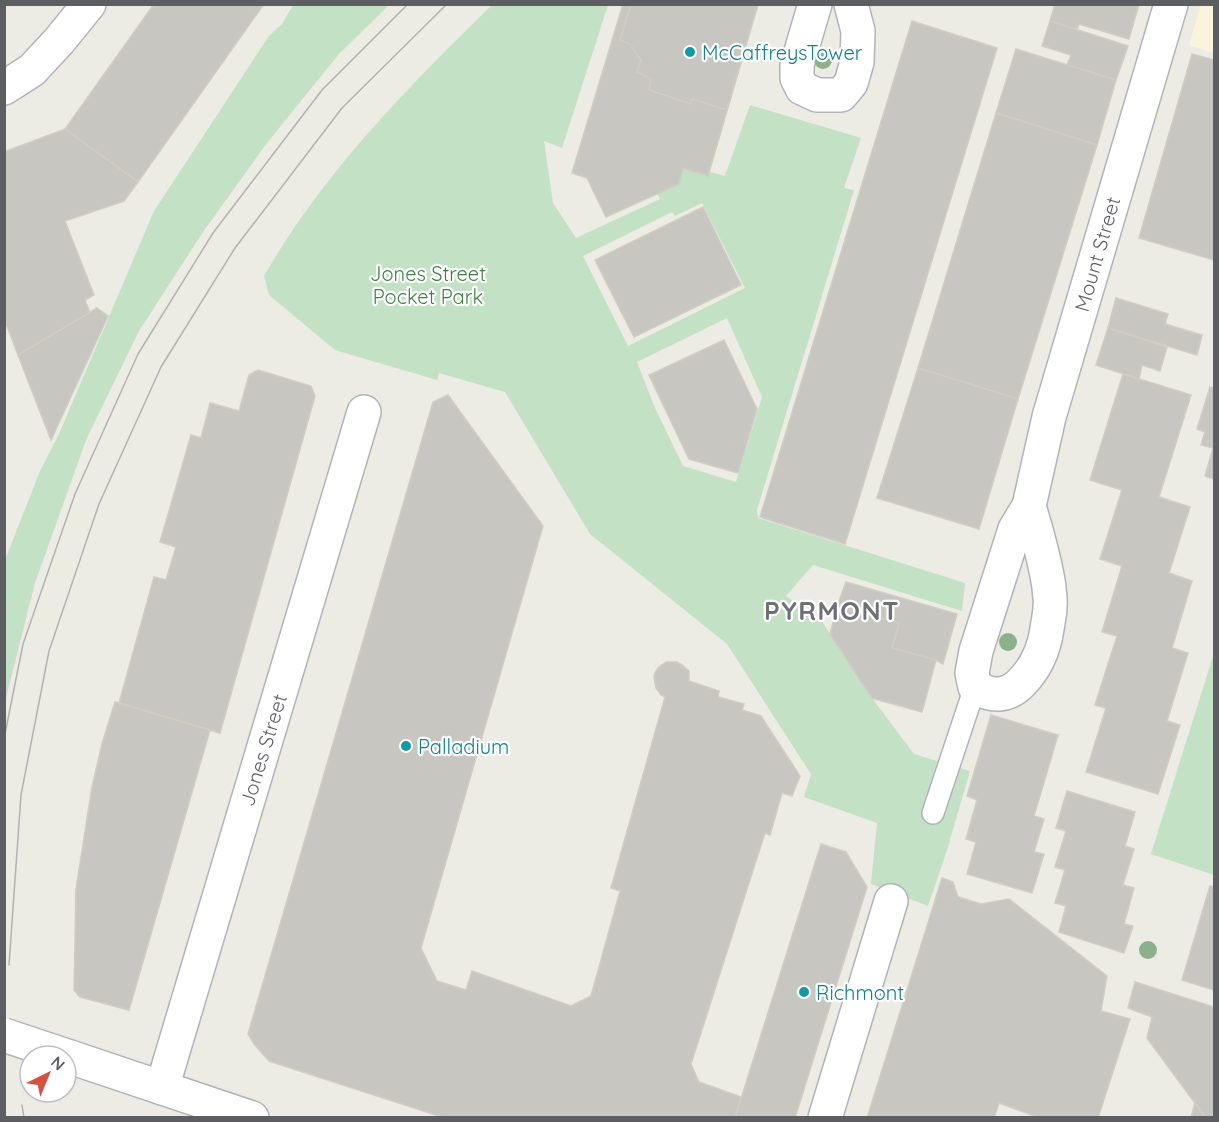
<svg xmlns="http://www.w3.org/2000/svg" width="1219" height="1122" font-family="Quicksand,sans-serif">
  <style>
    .commercial { fill: #faf4dc }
    .green { fill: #c3e1c4; fill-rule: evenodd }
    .building { fill: #c8c6c0; stroke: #d0cdc3; stroke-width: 1.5 }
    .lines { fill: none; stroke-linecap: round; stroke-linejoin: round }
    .service-casing { stroke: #b1b3b7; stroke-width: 24 }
    .minor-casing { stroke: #b1b3b7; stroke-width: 36 }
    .service { stroke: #fff; stroke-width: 21 }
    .minor { stroke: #fff; stroke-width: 33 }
    .tram { stroke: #b2b2b3; stroke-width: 1.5 }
    .minor-bridge-casing { stroke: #b1b3b7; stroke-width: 36; stroke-linecap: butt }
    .minor-bridge { stroke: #fff; stroke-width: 33 }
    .tree { fill: #8cb08c }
    .culture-dot { fill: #0f9aa8; stroke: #fff; stroke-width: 2 }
    .labels { text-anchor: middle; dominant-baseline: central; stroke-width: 4.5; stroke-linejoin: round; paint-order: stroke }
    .culture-label { font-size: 20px; fill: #0d838f; stroke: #fff; text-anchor: start }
    .street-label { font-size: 20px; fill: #5c5e62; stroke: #fff }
    .park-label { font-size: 20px; fill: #3e7f44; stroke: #fff }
    .district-label { font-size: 26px; font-weight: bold; letter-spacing: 1.5px; fill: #6d7074; stroke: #fff }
  </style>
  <rect width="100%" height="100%" fill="#ecebe4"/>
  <polygon class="commercial" points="1201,5 1214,5 1214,53 1189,45"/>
  <g class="green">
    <polygon points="293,5 389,5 339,54 267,143 203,232 139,331 86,440 35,583 5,702 5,560 40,471 59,434 154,211 269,36 282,24"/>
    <path d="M492,5h116l-46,143 -18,-7 9,62 23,35 84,-39 -5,-9 27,-26 43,12 25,-71 111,33 -17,50 10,2 -97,320 1,8 207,65 -3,28 -149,-46 -27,31 35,24 51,78 42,56 56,17 -23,79 -19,56 -57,-22 6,-61 -73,-26 7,-23 -84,-130 -137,-110 -85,-142 -66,-19 -2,7 -102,-30 -66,-55 -5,-19c59,-103 144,-189 228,-271zM702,203l43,85 -117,58 -45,-90 89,-44 3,4zM727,318l35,79 -26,85 -53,-16 -28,-58 -18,-46z"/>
    <polygon points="1214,653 1214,875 1151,854"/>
  </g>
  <g class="building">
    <polygon points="154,4 264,4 138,182 65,129"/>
    <polygon points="623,4 758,4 708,176 683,168 679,184 606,217 587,178 572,173"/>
    <polygon points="631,4 758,4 727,110 692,99 691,104 649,90 651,79 637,72 641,60 630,44 620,40"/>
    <polygon points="1055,4 1139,4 1129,39 1079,24 1077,30 1050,21"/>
    <polygon points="912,21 997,48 845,544 760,517"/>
    <polygon points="1050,21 1128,46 1116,80 1067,65 1071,55 1042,46"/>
    <polygon points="1016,49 1116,80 1097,145 996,113"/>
    <polygon points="1192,54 1214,60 1214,260 1139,238"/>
    <polygon points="996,113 1097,145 1018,399 918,368"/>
    <polygon points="65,129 138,182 124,201 65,221 94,295 85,300 90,313 18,355 4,318 4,152"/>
    <polygon points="703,207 741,285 634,337 595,260"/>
    <polygon points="1116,298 1168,314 1165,324 1202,335 1197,355 1108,328"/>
    <polygon points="97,308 108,316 51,440 18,355"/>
    <polygon points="1108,328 1167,347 1160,371 1142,365 1139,379 1096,365"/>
    <polygon points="724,340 757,409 738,473 689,459 649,375"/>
    <polygon points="918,368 1018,399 979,529 877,498"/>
    <polygon points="258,370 311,386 315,396 220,733 119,703 154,577 166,580 176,547 160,542 191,435 201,438 210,403 239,411 249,375"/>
    <polygon points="1123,374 1191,395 1159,497 1190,507 1169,573 1192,581 1172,648 1188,653 1167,721 1180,725 1158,794 1086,772 1106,708 1095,705 1117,636 1102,632 1122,566 1100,559 1122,490 1090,480"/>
    <polygon points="1210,387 1214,388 1214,479 1205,476 1213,448 1201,445 1205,432 1197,429"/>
    <polygon points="448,395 543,526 421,948 437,981 466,990 472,971 571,1006 591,996 620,891 611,888 665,697 661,695 656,688 654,677 655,673 658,668 666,662 677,662 682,665 689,671 689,681 719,691 718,697 744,704 742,710 761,716 800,776 792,796 782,793 770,835 765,833 691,1064 699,1082 741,1097 735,1118 445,1118 269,1061 254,1044 248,1034 433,402"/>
    <polygon points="846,582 957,614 943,664 936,660 892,648 899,623 837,607"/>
    <polygon points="837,607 899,623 892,648 936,660 922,712 872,698 830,634"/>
    <polygon points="115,702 210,730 129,1010 80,997 74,990 76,889 92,787 102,744"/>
    <polygon points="991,715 1058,735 1034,816 1044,819 1034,852 1044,854 1032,893 967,874 976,842 966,839 977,800 967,796"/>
    <polygon points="1067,791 1135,812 1125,846 1134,849 1123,885 1134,888 1124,924 1133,926 1124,953 1059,932 1066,906 1055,903 1065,870 1055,867 1066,831 1056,828"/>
    <polygon points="821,844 846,852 867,887 795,1118 735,1118"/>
    <polygon points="942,878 953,882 958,897 981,904 1009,899 1107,976 1101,1011 1130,1019 1098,1118 1040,1118 999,1103 994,1118 867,1118"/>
    <polygon points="1210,886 1214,887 1214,990 1182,980"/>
    <polygon points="1135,982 1214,1007 1214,1118 1206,1118 1147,1038 1152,1017 1128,1008"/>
    <polygon points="1195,1102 1206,1118 1191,1118"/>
  </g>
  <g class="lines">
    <defs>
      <polyline id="service" points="933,813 975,687"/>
      <g id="minor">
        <polyline points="815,4 797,65 797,78 802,88 817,95 841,95 851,83 857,62 858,31 851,4"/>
        <polyline points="4,88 32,70 59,41 89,4"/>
        <path d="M1029,506c8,27 16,53 20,81 0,6 2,13 1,19 0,8 -2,15 -3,23 -3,21 -11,39 -26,54 -14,14 -29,14 -46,4l-3,-14 4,-22 39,-122 14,-23 20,-89 122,-413"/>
        <polyline points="70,1057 252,1118"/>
        <polyline points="162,1088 364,412"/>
        <polyline points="825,1118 891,901"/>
      </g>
    </defs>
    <use href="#service" class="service-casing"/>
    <use href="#minor" class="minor-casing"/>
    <use href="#service" class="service"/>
    <use href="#minor" class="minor"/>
    <g class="tram">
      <polyline points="4,739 23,644 75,494 138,354 213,233 322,90 408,4"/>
      <polyline points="9,965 21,795 49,651 99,504 161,367 235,248 342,108 447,4"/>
      <polyline points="22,1105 24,1118"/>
    </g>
    <defs>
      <polyline id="minor-bridge" points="4,1035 70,1057"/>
    </defs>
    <use href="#minor-bridge" class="minor-bridge-casing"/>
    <use href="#minor-bridge" class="minor-bridge"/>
  </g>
  <g class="tree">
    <circle cx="823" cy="60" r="9"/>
    <circle cx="1008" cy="642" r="9"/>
    <circle cx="1148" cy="950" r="9"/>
  </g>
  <g class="culture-dot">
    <circle cx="690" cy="52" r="6"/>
    <circle cx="406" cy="746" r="6"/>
    <circle cx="804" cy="992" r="6"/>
  </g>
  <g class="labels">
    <g class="culture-label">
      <text x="702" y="52">McCaffreysTower</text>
      <text x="418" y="746">Palladium</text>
      <text x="816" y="992">Richmont</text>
    </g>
    <g class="street-label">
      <text transform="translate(1097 254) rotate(-74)">Mount Street</text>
      <text transform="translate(263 750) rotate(-73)">Jones Street</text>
    </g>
    <g class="park-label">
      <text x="428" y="273">Jones Street<tspan x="428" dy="23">Pocket Park</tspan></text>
    </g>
    <g class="district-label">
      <text x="832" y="610">PYRMONT</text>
    </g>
  </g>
  <rect width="1219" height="1122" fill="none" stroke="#5c5e62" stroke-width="12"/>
  <g transform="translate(48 1074) rotate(43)"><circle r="28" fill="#ffffff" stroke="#bebfc0" stroke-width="1.5"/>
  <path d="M0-4.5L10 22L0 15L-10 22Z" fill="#d55241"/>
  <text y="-9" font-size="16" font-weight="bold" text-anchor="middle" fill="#5c5e62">N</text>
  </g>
</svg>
